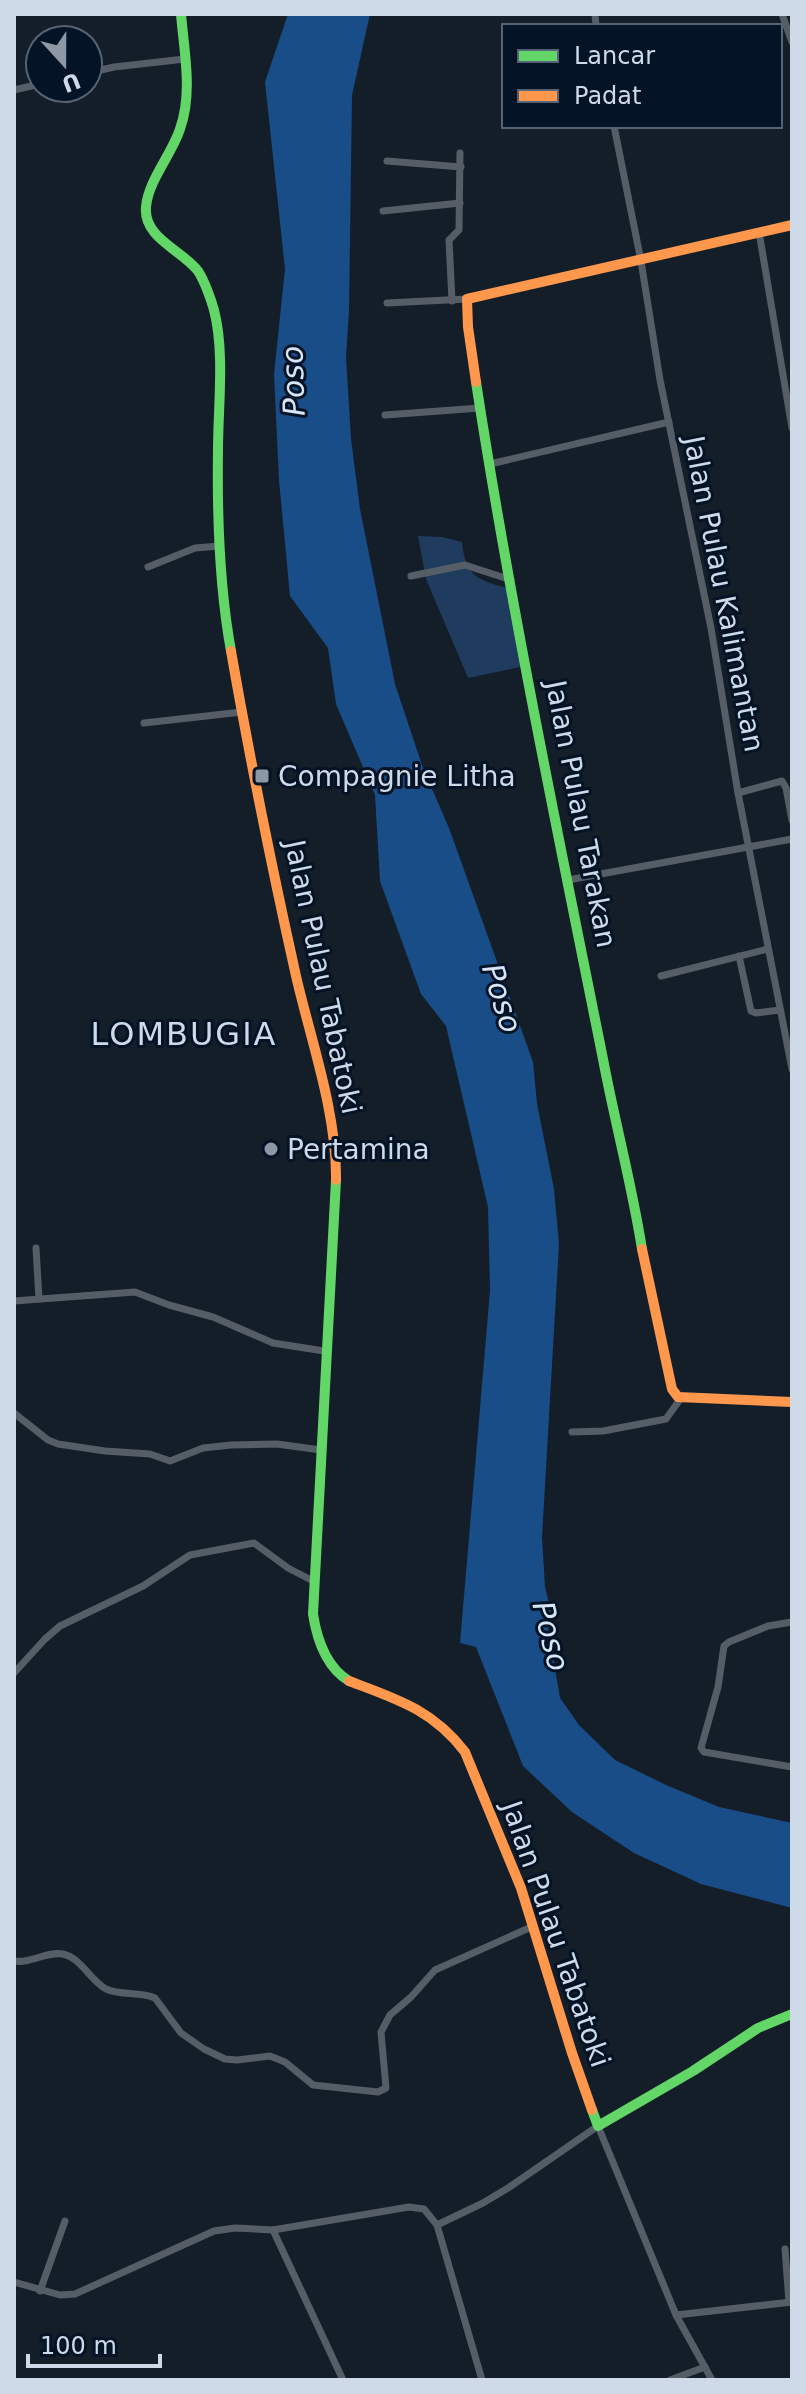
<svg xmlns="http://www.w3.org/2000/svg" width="806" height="2394" font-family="'DejaVu Sans',sans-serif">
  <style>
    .green { fill: #1f3b5d }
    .water { fill: #194d88 }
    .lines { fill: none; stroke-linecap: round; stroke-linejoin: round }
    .street { stroke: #555e67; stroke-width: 7 }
    .fast { stroke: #63d668; stroke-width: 10 }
    .slow { stroke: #ff974d; stroke-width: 10 }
    .poi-dot { fill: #8e98a5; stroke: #041326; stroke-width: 3 }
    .labels { text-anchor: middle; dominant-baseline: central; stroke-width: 6; stroke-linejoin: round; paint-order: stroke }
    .street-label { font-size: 28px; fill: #cfdae8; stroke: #041326 }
    .poi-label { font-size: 28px; fill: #cfdae8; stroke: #041326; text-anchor: start }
    .water-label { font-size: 30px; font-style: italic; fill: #d6e5f7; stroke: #041326 }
    .quarter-label { font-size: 32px; letter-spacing: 2px; fill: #cfdae8; stroke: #041326 }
  </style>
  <rect width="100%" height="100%" fill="#141e28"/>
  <path class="green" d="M418,536l24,1 20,5c3,34 16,39 47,46l16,78 -57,12 -42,-99z"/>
  <polygon class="water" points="288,14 370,14 352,95 349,310 346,357 351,439 360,509 395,684 423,768 449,828 533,1062 537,1104 554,1189 559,1244 542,1537 545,1587 554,1623 548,1628 560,1698 579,1725 615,1760 666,1785 719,1807 792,1823 792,1908 701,1884 634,1853 572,1812 523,1766 476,1647 460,1643 490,1291 488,1207 446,1026 421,994 380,881 375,795 336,704 328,648 290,596 279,480 274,374 285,269 265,82"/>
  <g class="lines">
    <g class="street">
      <polyline points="595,14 596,26"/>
      <polyline points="782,14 792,42"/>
      <polyline points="88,73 114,67 185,59"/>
      <polyline points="14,90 40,84"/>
      <polyline points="614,126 641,261 660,380 711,628 738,793 792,1069"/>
      <polyline points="387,161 461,167"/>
      <polyline points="383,211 460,203"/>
      <polyline points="759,232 792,428"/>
      <polyline points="452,301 449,240 459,230 460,153"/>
      <polyline points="387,303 467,299"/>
      <polyline points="385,415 480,408"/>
      <polyline points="490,464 669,422"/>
      <polyline points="148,567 195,548 220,546"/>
      <polyline points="411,576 465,565 511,580"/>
      <polyline points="144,723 242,712"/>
      <polyline points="738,793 782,781 786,788 792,820"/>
      <polyline points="568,880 792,839"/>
      <polyline points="739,956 751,1011 756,1013 780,1010"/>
      <polyline points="661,976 768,949"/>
      <polyline points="36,1248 39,1299"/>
      <polyline points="14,1301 135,1292 169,1305 213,1317 273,1343 324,1351"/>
      <polyline points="14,1413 48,1440 58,1444 105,1451 150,1454 170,1461 203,1448 231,1445 277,1444 321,1450"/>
      <polyline points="572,1432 603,1431 666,1419 681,1398"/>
      <polyline points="792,1622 768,1626 729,1642 724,1646 718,1687 701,1748 704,1752 792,1767"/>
      <polyline points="14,1673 45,1639 60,1626 143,1586 190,1555 254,1543 288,1568 315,1582"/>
      <path d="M14,1961c17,3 32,-10 49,-7 18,4 27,26 43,35 15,7 33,2 49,9l26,35 23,16 21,10 12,1 33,-4 15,6 28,23 65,7 8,-4 -5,-56 9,-17 21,-18 24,-27 94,-42 3,-4"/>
      <polyline points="273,2230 343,2380"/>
      <polyline points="785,2249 789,2302"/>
      <polyline points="14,2282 60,2295 75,2294 214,2231 235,2228 273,2230 409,2207 424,2209 437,2225"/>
      <polyline points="40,2291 65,2221"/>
      <polyline points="676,2315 792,2302"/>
      <polyline points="482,2380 437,2225 483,2203 508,2188 598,2126 676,2315 712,2380"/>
      <polyline points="670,2380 705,2367"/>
    </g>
    <g class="fast">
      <path d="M181,14c3,37 12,79 -1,115 -8,25 -32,52 -34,78 -3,31 36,43 52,64 6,9 13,28 16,39 11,42 4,97 4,140 -1,67 1,135 13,201"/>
      <path d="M476,382c35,227 82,452 127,677 12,64 29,126 39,190"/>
      <path d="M336,1180l-23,434c4,26 13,53 36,67"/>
      <polyline points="592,2110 598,2126 693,2071 758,2028 792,2014"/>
    </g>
    <g class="slow">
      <polyline points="476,382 468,327 467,299 792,225"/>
      <path d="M231,651c19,109 41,217 65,325 15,65 41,137 40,204"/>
      <polyline points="642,1249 672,1389 678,1397 792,1402"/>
      <path d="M349,1681c48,18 84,29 116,71l56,136 51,165 20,57"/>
    </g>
  </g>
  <g class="poi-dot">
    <rect x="254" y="768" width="16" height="16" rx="4"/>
    <circle cx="271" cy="1149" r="8"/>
  </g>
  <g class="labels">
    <g class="street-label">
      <text transform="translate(724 594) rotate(79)">Jalan Pulau Kalimantan</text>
      <text transform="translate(581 814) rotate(79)">Jalan Pulau Tarakan</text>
      <text transform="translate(323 977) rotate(78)">Jalan Pulau Tabatoki</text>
      <text transform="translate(556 1934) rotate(71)">Jalan Pulau Tabatoki</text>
    </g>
    <g class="poi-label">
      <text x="278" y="776">Compagnie Litha</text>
      <text x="287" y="1149">Pertamina</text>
    </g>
    <g class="water-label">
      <text transform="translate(293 381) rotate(-92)">Poso</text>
      <text transform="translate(502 998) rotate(73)">Poso</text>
      <text transform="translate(551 1636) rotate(76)">Poso</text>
    </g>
    <g class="quarter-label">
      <text x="184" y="1034">LOMBUGIA</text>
    </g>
  </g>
  <rect width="806" height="2394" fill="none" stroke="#cfdae8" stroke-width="32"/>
  <rect x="502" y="24" width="280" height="104" fill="#041326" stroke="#556374" stroke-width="2"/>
  <rect x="518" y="50" width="40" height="12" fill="#63d668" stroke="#556374" stroke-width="2"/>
  <text x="574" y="64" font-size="24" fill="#cfdae8">Lancar</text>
  <rect x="518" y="90" width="40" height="12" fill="#ff974d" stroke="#556374" stroke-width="2"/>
  <text x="574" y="104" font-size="24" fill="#cfdae8">Padat</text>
  <g transform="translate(64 64) rotate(159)"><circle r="38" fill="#041326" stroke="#556374" stroke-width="2"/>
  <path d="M0-6L14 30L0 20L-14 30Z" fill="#8e98a5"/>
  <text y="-12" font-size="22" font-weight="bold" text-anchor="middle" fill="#cfdae8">U</text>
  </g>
  <path d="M28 2354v12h132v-12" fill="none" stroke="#cfdae8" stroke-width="4"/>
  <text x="40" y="2354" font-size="24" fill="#cfdae8" stroke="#041326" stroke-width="6" paint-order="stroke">100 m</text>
</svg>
